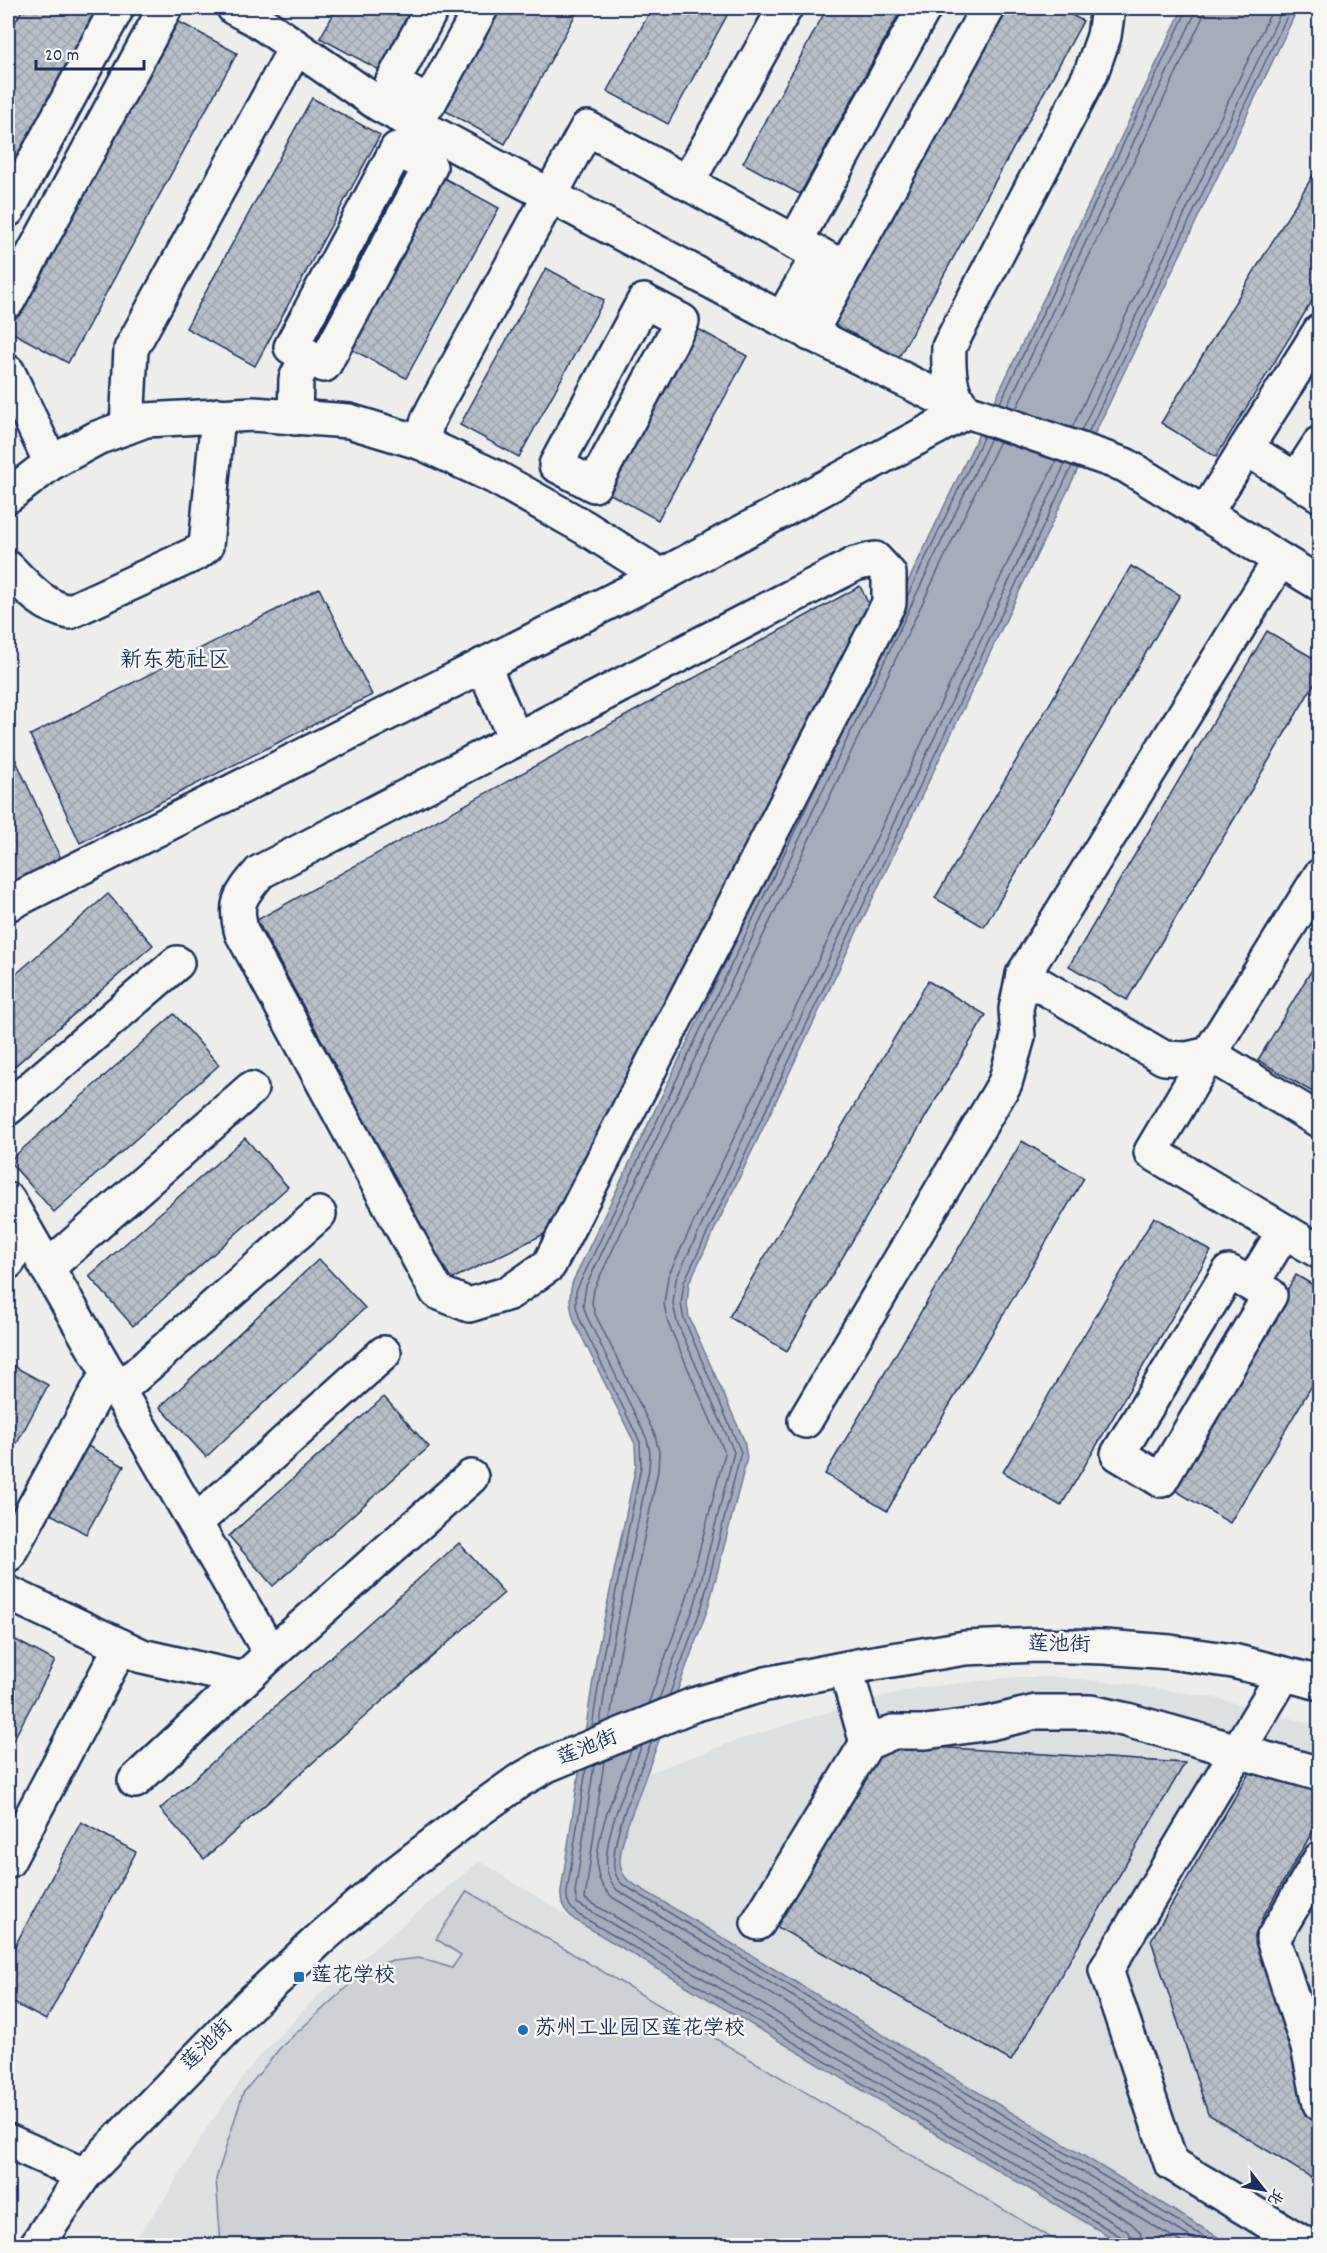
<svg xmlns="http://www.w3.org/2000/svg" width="1327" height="2253" font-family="Dekko,'LXGW WenKai TC',sans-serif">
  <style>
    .built { fill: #dde0e1 }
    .pitch { fill: #ced2d7; stroke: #74809a; stroke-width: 1.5 }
    .water { fill: #a5acbc; stroke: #6e7a96; stroke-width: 1.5 }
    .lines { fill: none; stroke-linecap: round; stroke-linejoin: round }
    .shore { stroke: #526184; stroke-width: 1.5 }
    .building { fill: url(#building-cross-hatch); stroke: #1b2f5e; stroke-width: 1.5 }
    .minor-casing { stroke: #1b2f5e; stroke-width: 38 }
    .major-casing { stroke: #1b2f5e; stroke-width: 38 }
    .minor { stroke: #f6f6f2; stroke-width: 33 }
    .major { stroke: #f6f6f2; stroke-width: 33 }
    .poi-dot { fill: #1f6fb2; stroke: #f6f6f2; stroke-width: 2 }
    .labels { text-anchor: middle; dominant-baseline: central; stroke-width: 5; stroke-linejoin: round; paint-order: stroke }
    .street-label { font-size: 21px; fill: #1b2f5e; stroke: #f6f6f2 }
    .poi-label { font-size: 21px; fill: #1b2f5e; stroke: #f6f6f2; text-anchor: start }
    .neighbourhood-label { font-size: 22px; fill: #1b2f5e; stroke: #f6f6f2 }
  </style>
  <defs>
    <pattern id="building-cross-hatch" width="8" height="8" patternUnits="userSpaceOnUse" patternTransform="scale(1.5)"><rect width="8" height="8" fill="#b9bfc8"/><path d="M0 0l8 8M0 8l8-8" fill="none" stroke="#9ea4ae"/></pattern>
  </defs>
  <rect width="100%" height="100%" fill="#edeeec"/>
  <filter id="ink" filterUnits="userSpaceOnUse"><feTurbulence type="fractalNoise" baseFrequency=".0167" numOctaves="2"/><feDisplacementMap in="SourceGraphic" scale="12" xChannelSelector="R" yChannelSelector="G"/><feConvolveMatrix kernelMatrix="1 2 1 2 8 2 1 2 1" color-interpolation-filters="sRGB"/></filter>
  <g filter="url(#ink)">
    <g class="built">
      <polygon points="1015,1677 1056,1677 1128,1684 1216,1698 1319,1726 1319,2245 1231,2245 630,1882 621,1873 621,1853 626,1829 646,1774 732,1742 863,1701 917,1688"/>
      <polygon points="479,1861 575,1920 1124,2245 130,2246 166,2197 206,2129 254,2062 315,1998"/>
    </g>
    <polygon class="pitch" points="467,1891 1063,2245 221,2245 216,2179 243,2093 281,2047 360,1975 385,1962 419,1958 452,1968 461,1955 436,1939"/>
    <path class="water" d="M1183,8h115l-609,1275 -2,21 2,13 55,123 3,18 -39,150 -82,221c-4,18 -13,40 4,53l601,363h-107l-549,-325c-10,-9 -15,-15 -14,-29l36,-237 39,-188 -1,-22 -60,-121c-5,-15 -7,-27 -2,-42z"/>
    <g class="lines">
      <g class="shore">
        <polyline points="1000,403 1188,8"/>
        <polyline points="1007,406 1194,16 1196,8"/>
        <polyline points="1016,409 1202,19 1205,8"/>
        <polyline points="1072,428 1273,8"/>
        <polyline points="1081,431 1283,8"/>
        <polyline points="1088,433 1291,8"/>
        <polyline points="907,597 984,436"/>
        <polyline points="669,1696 702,1606 741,1452 684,1319 681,1304 684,1282 1072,466"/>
        <polyline points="659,1699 695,1604 734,1452 677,1322 673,1304 676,1279 1065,464"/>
        <polyline points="648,1704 686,1601 725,1453 668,1323 664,1304 668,1276 1056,461"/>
        <polyline points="610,1720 619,1658 658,1471 659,1452 655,1435 595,1314 592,1303 594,1289 1000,441"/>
        <polyline points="600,1724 610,1656 649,1469 650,1453 647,1439 587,1317 583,1305 586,1286 991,438"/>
        <polyline points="592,1727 603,1655 641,1467 640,1442 580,1320 576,1306 576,1291 834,749"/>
        <path d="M652,1741c-13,33 -41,93 -38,127 1,7 3,11 8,16l597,362"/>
        <path d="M642,1745c-12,33 -40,91 -35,125 1,8 5,14 10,20l588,356"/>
        <path d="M631,1750c-12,32 -39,89 -33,123 1,10 7,17 14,24l575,349"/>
        <polyline points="604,1761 585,1899 1131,2223 1140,2232 1143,2246"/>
        <polyline points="594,1765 575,1893 577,1903 1127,2231 1132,2237 1134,2246"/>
        <path d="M586,1769l-19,123c-1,11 3,16 12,23l544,323 3,8"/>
      </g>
    </g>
    <g class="building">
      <polygon points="23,8 101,8 8,178 8,36"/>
      <polygon points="337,8 421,8 385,73 320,38"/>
      <polygon points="497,8 579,8 505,144 442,109"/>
      <polygon points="652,8 731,8 668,124 607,91"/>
      <polygon points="827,8 902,8 800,194 743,163"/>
      <polygon points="1002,8 1059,8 1083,21 894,366 827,330"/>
      <polygon points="172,18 237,53 68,363 8,330 8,320"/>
      <polygon points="312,98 380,135 255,366 186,328"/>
      <polygon points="1320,164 1320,288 1216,457 1161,423"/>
      <polygon points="442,177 499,208 406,378 349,348"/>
      <polygon points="546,268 604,300 519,457 460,425"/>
      <polygon points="691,325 747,356 658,520 601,489"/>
      <polygon points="1131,566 1180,595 984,927 935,898"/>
      <polygon points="860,586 876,620 571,1221 450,1280 257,920"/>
      <polygon points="319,588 372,695 80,843 30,735"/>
      <polygon points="1267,631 1320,662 1320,674 1127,1000 1069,966"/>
      <polygon points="8,743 61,859 8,885"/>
      <polygon points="108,894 153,945 8,1072 8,981"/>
      <polygon points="1320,956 1320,1083 1314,1093 1258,1060"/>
      <polygon points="928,981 986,1015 787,1351 729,1317"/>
      <polygon points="174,1014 219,1065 54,1212 9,1161"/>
      <polygon points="245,1138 288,1187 133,1326 89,1276"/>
      <polygon points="1022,1141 1084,1178 887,1511 825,1474"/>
      <polygon points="1154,1217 1211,1251 1061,1506 1003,1472"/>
      <polygon points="319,1259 365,1308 206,1457 160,1407"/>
      <polygon points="1296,1275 1320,1289 1320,1372 1230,1523 1171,1488"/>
      <polygon points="8,1363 48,1385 8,1460"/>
      <polygon points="384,1397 429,1447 273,1586 229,1536"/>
      <polygon points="86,1445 124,1466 86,1534 49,1513"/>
      <polygon points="459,1543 504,1593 204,1859 160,1809"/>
      <polygon points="8,1636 55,1661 8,1750"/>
      <polygon points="887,1744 1185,1763 1011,2061 774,1925"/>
      <polygon points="1255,1766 1320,1784 1320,1819 1262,1918 1308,2106 1320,2113 1320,2183 1208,2114 1151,1940 1249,1773"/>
      <polygon points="81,1822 136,1852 46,2020 8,2000 8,1959"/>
    </g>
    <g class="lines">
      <defs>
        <g id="minor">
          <polyline points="234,8 257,20 380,105 782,319 967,411 1125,465 1320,584"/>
          <polyline points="924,8 795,242 845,268 988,8"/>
          <polyline points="410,93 392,83 432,8"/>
          <polyline points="398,115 410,93 429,103 481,8"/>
          <polygon points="397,149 430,167 324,365 291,347"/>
          <polyline points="687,183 785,8"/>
          <polyline points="8,210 117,8"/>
          <polyline points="8,301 165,8"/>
          <polygon points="644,301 682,321 594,485 556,465"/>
          <polyline points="782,319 819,254"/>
          <polyline points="810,334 845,268"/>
          <polyline points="8,372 51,463"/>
          <path d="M967,411c-18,-14 -19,-42 -18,-64l142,-274 13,-37 4,-28"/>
          <polyline points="295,418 296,379 307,355"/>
          <polyline points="127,427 131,349 296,47"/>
          <polyline points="422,443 428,420 434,408 587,128 795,242"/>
          <polyline points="1246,448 1320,331"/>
          <polyline points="1296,480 1320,443"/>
          <polyline points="8,496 51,463 97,438 146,420 253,414 349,421 422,443 495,477 584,527 661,576"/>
          <polyline points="1205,514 1246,448 1320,495"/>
          <path d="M875,559l14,15v29l-340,662 -40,28 -40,12 -32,-13 -195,-359c-9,-31 -1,-38 18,-61l595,-308z"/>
          <polyline points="1280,560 1023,975 1164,1058 1187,1059 1209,1054 1320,876"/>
          <path d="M8,568c19,19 34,38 61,44l128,-59 9,-7 12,-131"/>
          <polyline points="483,665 516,740"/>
          <polyline points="8,904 661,576 967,411"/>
          <polyline points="8,1108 177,963"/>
          <polyline points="1320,1121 1209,1054 1151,1152 1320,1252"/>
          <polyline points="8,1200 271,1654"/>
          <polyline points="8,1262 25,1230"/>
          <polyline points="47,1268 251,1089"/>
          <polygon points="1229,1272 1270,1295 1161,1480 1118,1454"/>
          <polyline points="1252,1284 1284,1231"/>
          <polyline points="118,1391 319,1214"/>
          <polyline points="805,1421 1005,1083 1018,1037 1016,1009 1023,975"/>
          <polyline points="195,1523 384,1353"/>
          <polyline points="8,1555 108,1372"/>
          <polyline points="8,1593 142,1656 244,1679"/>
          <polyline points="846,1669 867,1743"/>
          <polyline points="1284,1674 1106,1970 1171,2163 1308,2246"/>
          <polyline points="135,1781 271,1654 471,1477"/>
          <polyline points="8,1861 121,1646"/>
          <polyline points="758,1923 867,1743 893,1732 926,1732 990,1723 1036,1712 1091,1712 1127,1720 1320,1774"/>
          <polyline points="1318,2029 1308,2047 1320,2104"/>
          <polyline points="1308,2047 1273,1939 1320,1859"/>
        </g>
        <g id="major">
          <polyline points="8,2141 84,2175"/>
          <polyline points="36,2246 84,2175 250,2004 320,1939 395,1874 470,1816 519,1781 547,1765 693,1705 766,1684 868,1664 965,1648 1037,1645 1104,1647 1170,1652 1233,1661 1320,1683"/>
        </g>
      </defs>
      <use href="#minor" class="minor-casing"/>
      <use href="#major" class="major-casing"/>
      <use href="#minor" class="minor"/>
      <use href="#major" class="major"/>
    </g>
  </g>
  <g class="poi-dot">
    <rect x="293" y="1971" width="12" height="12" rx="3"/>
    <circle cx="523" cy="2030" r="6"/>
  </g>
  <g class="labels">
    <g class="street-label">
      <text transform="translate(1059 1646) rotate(1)">莲池街</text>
      <text transform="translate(588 1749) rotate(-22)">莲池街</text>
      <text transform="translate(208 2046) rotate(-45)">莲池街</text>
    </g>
    <g class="poi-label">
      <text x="311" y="1977">莲花学校</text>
      <text x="535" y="2030">苏州工业园区莲花学校</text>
    </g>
    <g class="neighbourhood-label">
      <text x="175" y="661">新东苑社区</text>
    </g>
  </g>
  <rect width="1327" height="2253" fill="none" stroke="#f6f6f2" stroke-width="30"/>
  <rect x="15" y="15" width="1297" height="2223" fill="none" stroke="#1b2f5e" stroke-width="2" filter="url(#ink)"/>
  <g transform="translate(1264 2190) rotate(121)" stroke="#f6f6f2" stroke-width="4.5" paint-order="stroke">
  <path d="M0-4.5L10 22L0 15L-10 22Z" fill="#1b2f5e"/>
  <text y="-9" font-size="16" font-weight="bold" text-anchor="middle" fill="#1b2f5e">北</text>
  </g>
  <path d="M36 60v9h108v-9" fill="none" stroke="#1b2f5e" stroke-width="3"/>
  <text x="45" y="60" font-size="18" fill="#1b2f5e" stroke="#f6f6f2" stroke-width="4.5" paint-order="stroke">20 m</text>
</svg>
